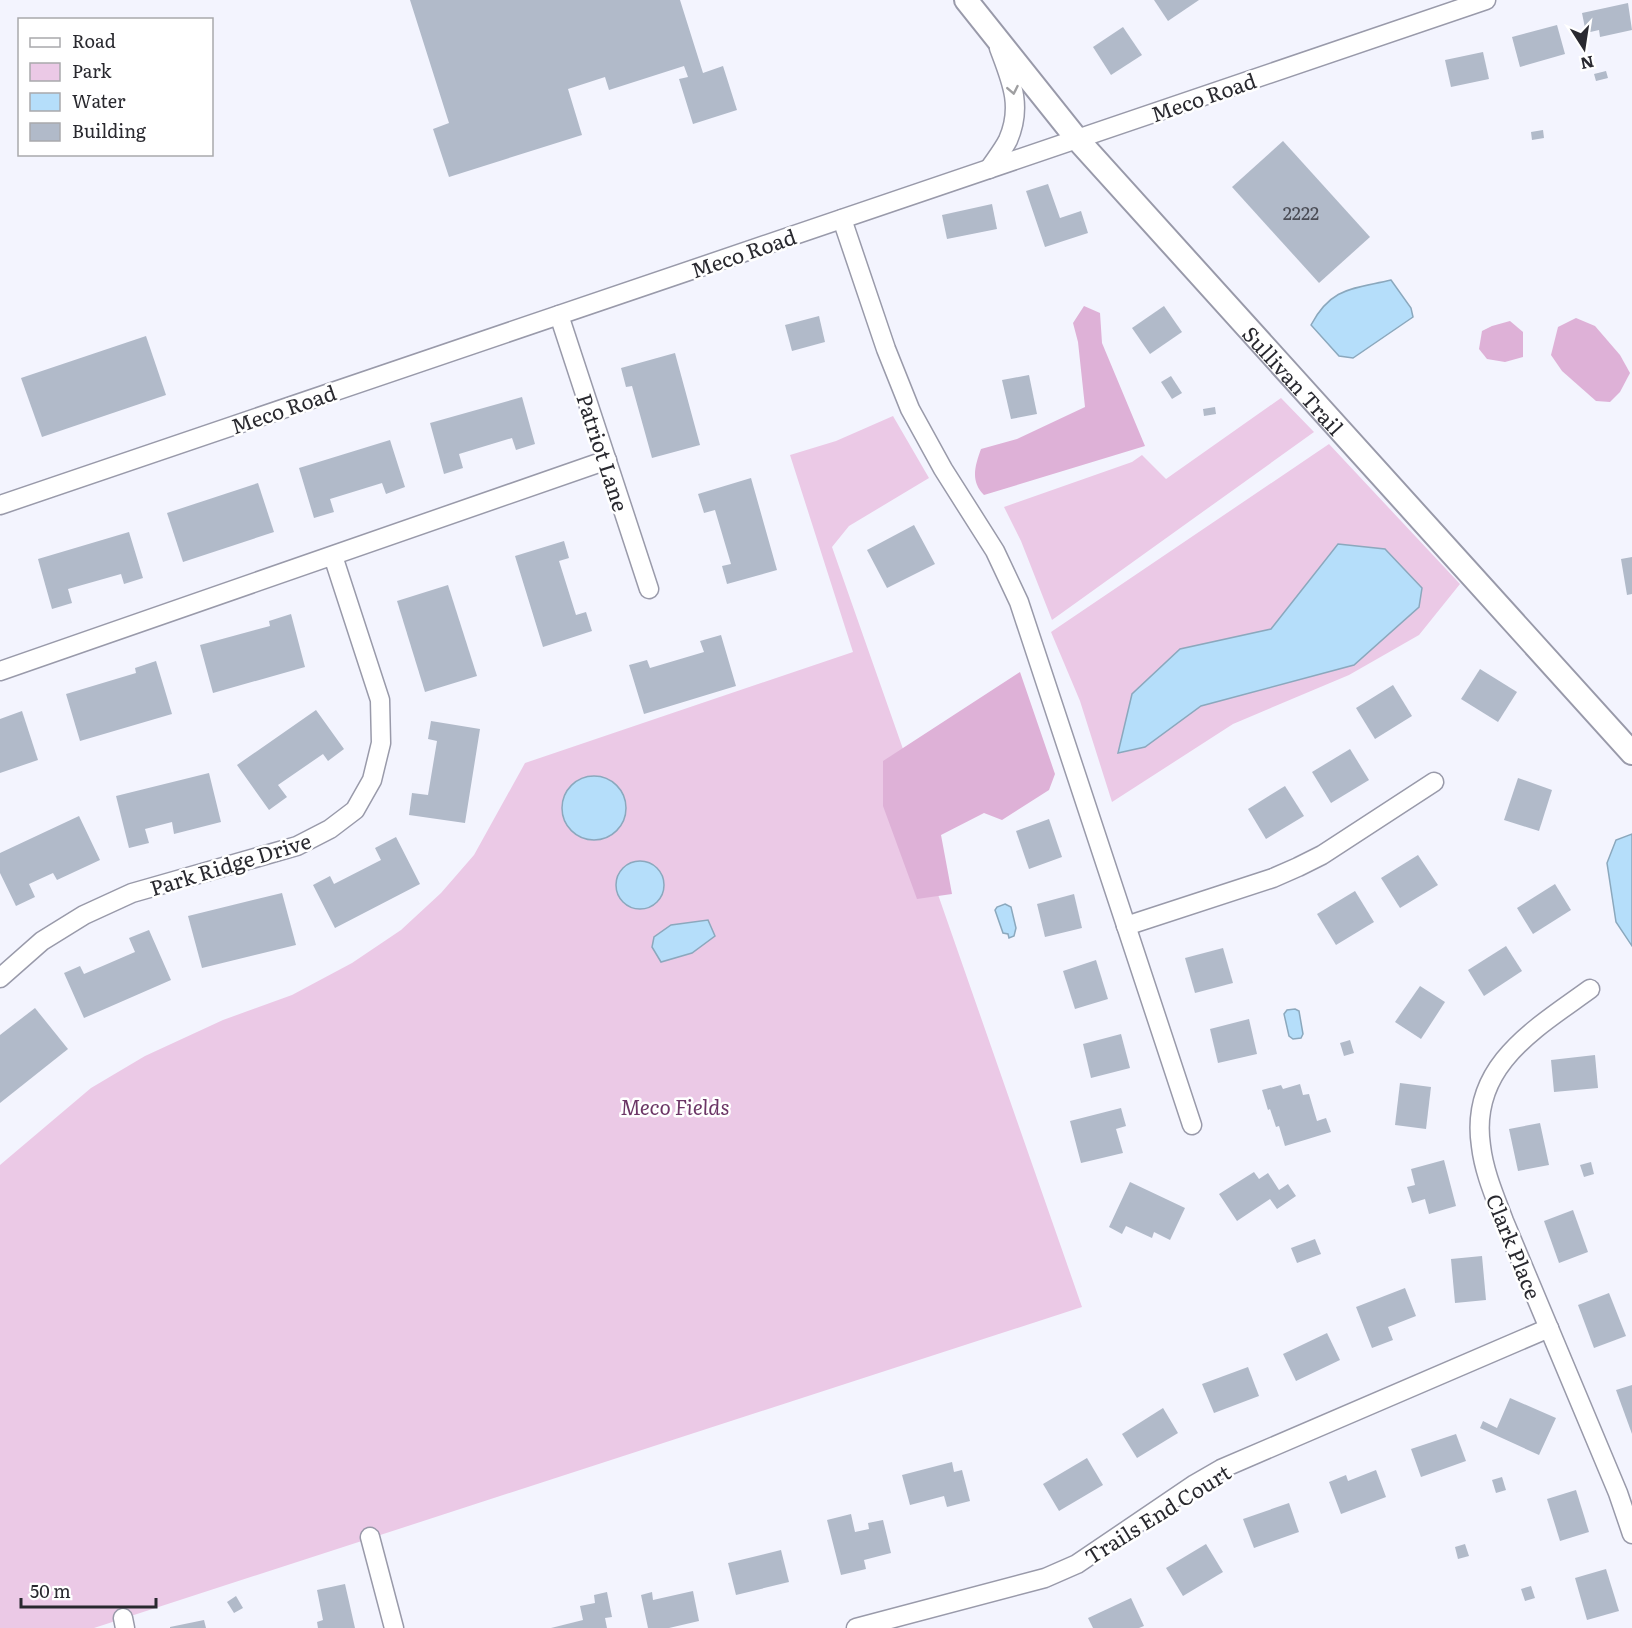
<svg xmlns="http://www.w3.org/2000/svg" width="1632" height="1628" font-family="Literata,serif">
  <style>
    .green { fill: #ebc9e6 }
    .forest { fill: #deb1d7 }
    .water { fill: #b5defa; stroke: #8ba8bd; stroke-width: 1.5 }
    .building { fill: #b1bac9 }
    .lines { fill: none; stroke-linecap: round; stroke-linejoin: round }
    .minor-casing { stroke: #999aaa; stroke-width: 21 }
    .major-casing { stroke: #999aaa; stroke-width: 26 }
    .minor { stroke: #fff; stroke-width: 18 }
    .major { stroke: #fff; stroke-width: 22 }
    .oneway { stroke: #9f9fa1 }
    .labels { text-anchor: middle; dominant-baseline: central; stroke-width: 5; stroke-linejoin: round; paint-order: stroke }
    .number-label { font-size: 18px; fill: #4b4d56 }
    .street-label { font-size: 21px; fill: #29292f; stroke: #fff }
    .park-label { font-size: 21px; font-style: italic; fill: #6c3666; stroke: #fff }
  </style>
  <rect width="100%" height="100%" fill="#f3f4fe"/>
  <g class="green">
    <polygon points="1281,398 1314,432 1052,620 1021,541 1004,507 1132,462 1142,455 1166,479"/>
    <polygon points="893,416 929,478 849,526 832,547 903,749 890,757 1082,1307 94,1628 0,1628 0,1165 91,1088 145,1056 223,1020 292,995 352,963 401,930 441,893 474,855 525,763 853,652 790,455 836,441"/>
    <polygon points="1329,444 1460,584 1419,635 1349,675 1233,724 1112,802 1080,701 1051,632"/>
  </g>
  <g class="forest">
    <path d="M1084,306l16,7 2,30 43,103 -161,49c-14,-14 -9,-29 -3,-46l36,-10 68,-32 -7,-65 -5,-19z"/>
    <polygon points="1576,318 1595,326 1620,355 1630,373 1620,392 1610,402 1596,401 1562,371 1551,355 1558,327"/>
    <polygon points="1510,321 1523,332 1523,357 1505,362 1487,359 1479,349 1482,331 1492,326"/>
    <polygon points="1020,672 1055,774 1049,790 1002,820 984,813 941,835 952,894 917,899 883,806 883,761"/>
  </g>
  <g class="water">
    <path d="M1391,280l20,28 2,9 -60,41 -14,-2 -28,-31c20,-38 42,-36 80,-45z"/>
    <polygon points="1338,544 1385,549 1422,588 1419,607 1354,665 1201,706 1145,747 1118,753 1132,694 1180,649 1271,629"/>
    <circle cx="594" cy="808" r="32"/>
    <polygon points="1632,834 1632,946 1616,922 1607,863 1616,840"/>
    <circle cx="640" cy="885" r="24"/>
    <polygon points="1005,904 1011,907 1016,928 1014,936 1009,938 1008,934 1003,933 995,910 997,907"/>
    <polygon points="708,920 715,936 692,953 661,962 652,947 654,937 671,925"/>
    <polygon points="1295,1009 1299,1011 1303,1034 1301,1038 1293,1039 1289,1036 1284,1014 1287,1010"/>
  </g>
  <g class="building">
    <polygon points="410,0 680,0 703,73 723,66 737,110 693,124 679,79 688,77 684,66 609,90 605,77 568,89 582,135 449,177 433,129 449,123"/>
    <polygon points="1154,0 1199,0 1168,21"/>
    <polygon points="1628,3 1632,30 1600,37 1599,30 1586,33 1582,13"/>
    <polygon points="1557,25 1565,54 1520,67 1512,37"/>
    <polygon points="1123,27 1142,55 1111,75 1093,47"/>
    <polygon points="1483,52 1489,79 1451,87 1445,60"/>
    <polygon points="1606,71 1608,78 1596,81 1594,74"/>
    <polygon points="1543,130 1544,138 1532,140 1531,132"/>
    <polygon points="1283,141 1370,237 1319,283 1232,187"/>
    <polygon points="1048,184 1060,218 1081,211 1088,233 1045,247 1026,191"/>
    <polygon points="992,204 997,229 947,239 942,215"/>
    <polygon points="1164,306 1182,332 1150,354 1132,328"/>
    <polygon points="819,316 825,342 792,351 785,325"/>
    <polygon points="146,336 166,395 42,437 21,378"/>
    <polygon points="675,353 700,445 652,458 632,386 626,387 621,368"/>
    <polygon points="1029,375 1037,414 1011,419 1002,380"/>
    <polygon points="1171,376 1182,393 1172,399 1161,382"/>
    <polygon points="522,397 535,444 516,450 512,438 459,454 463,468 444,474 430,423"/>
    <polygon points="1215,407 1216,414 1204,416 1203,409"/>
    <polygon points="390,440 405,487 386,494 382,483 330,499 334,512 314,518 299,468"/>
    <polygon points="751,478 777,570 727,584 722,566 731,564 715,510 704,513 698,494"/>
    <polygon points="258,483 274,532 183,562 167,513"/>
    <polygon points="914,525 935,564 887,588 867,550"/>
    <polygon points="129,532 143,578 124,584 121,574 68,589 72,603 52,609 38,559"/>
    <polygon points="564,541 569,558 559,561 576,615 586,612 592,631 543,647 515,556"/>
    <polygon points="1632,557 1632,594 1627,595 1621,559"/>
    <polygon points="448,585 477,676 425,692 397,601"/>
    <polygon points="291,614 305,667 213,693 200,645 270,626 269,621"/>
    <polygon points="721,635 736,686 644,714 629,665 647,660 650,668 704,652 700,641"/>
    <polygon points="156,661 172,714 80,741 66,694 136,673 135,668"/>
    <polygon points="1480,669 1517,692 1498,722 1461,699"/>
    <polygon points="1393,685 1412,716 1375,739 1356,708"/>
    <polygon points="316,710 344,749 328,761 323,754 278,785 287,797 269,810 237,765"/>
    <polygon points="22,711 38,760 0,773 0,719"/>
    <polygon points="431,721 480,729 465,823 409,815 412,793 428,795 437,741 428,739"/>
    <polygon points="1350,749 1369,780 1331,803 1312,772"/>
    <polygon points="209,773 221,822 174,834 172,822 145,829 149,843 129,848 116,796"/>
    <polygon points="1518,778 1552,790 1539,831 1504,820"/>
    <polygon points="1285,786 1304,816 1266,839 1248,809"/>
    <polygon points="79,816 100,860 57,880 53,873 29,884 35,897 16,906 0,873 0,853"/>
    <polygon points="1049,819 1062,857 1029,869 1016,831"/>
    <polygon points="396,837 420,884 335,928 313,885 330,876 334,884 381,860 375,848"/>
    <polygon points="1418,855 1438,885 1400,908 1381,878"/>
    <polygon points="1555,884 1571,910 1533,934 1517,908"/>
    <polygon points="1355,891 1374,922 1336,945 1317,914"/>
    <polygon points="282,893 296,945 202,968 188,916"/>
    <polygon points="1074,894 1082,928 1045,937 1037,904"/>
    <polygon points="149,930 171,980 84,1018 64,973 80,966 84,974 135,952 129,938"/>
    <polygon points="1506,946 1522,971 1484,996 1468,970"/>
    <polygon points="1223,948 1233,983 1195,993 1185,958"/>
    <polygon points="1096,960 1108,999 1075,1009 1063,971"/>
    <polygon points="1420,986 1445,1002 1421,1039 1395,1022"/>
    <polygon points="35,1008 68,1049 0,1103 0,1035"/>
    <polygon points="1249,1019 1257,1054 1218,1063 1210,1029"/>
    <polygon points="1121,1034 1130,1068 1091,1078 1083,1044"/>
    <polygon points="1350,1040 1354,1053 1344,1056 1340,1043"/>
    <polygon points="1595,1055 1598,1088 1554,1092 1551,1060"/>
    <polygon points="1400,1083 1431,1087 1426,1129 1395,1125"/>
    <polygon points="1300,1084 1303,1095 1309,1094 1317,1121 1326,1118 1331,1132 1285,1146 1279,1126 1276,1127 1270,1109 1268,1110 1262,1090 1281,1085 1283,1089"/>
    <polygon points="1121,1108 1126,1126 1116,1129 1123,1153 1081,1163 1070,1121"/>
    <polygon points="1540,1123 1549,1165 1518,1171 1509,1129"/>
    <polygon points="1444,1160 1456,1206 1429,1214 1425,1199 1412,1203 1407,1187 1415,1185 1411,1169"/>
    <polygon points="1591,1162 1594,1174 1584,1177 1580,1165"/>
    <polygon points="1254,1172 1259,1179 1268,1173 1279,1190 1288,1184 1296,1196 1277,1209 1270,1199 1237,1221 1219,1194"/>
    <polygon points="1130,1182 1185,1208 1170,1240 1154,1232 1152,1238 1126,1226 1122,1234 1109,1227"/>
    <polygon points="1573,1210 1588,1252 1559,1263 1544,1221"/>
    <polygon points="1315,1239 1321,1254 1297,1263 1291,1248"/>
    <polygon points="1482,1256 1486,1300 1455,1303 1451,1259"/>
    <polygon points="1405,1288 1416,1316 1388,1327 1393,1340 1372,1348 1356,1307"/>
    <polygon points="1609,1293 1626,1336 1594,1348 1578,1305"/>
    <polygon points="1327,1333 1340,1360 1296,1381 1283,1354"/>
    <polygon points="1248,1367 1259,1396 1214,1413 1202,1384"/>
    <polygon points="1632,1385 1632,1434 1616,1390"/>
    <polygon points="1510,1398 1556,1418 1539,1455 1480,1428 1483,1421 1497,1428"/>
    <polygon points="1163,1408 1178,1433 1137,1458 1122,1434"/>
    <polygon points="1456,1434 1466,1461 1421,1477 1411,1449"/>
    <polygon points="1087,1458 1103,1485 1059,1511 1043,1484"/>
    <polygon points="952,1462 954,1472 962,1470 970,1501 947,1507 944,1496 910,1505 902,1475"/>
    <polygon points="1376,1470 1386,1497 1341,1514 1329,1482 1346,1475 1348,1481"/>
    <polygon points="1502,1477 1506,1490 1496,1493 1492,1480"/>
    <polygon points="1576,1490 1589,1532 1560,1541 1547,1499"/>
    <polygon points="1289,1503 1299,1532 1254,1548 1243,1519"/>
    <polygon points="851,1514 855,1532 869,1529 868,1523 883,1520 891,1553 864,1560 866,1569 841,1575 827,1520"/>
    <polygon points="1206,1544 1223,1572 1183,1596 1166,1568"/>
    <polygon points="1465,1544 1469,1556 1458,1559 1455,1547"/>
    <polygon points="781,1550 789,1582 736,1595 728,1563"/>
    <polygon points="1606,1569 1619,1611 1587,1620 1575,1578"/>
    <polygon points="345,1584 355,1628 318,1628 317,1622 323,1620 317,1590"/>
    <polygon points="1531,1586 1535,1598 1525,1601 1521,1589"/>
    <polygon points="693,1591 699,1621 669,1628 648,1628 641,1595 652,1592 653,1600"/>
    <polygon points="607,1592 612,1617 605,1618 607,1628 551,1628 583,1620 580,1606 595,1603 594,1595"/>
    <polygon points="236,1596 243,1608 234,1613 227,1602"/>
    <polygon points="1131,1598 1144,1626 1139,1628 1093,1628 1088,1618"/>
    <polygon points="204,1620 206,1628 170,1628 170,1627"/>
  </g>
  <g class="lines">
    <defs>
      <g id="minor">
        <path d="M989,169c6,-9 14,-19 19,-29 15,-34 3,-60 -9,-92"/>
        <polyline points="842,219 886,349 910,409 943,469 995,551 1019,602 1192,1125"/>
        <polyline points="559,315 649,589"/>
        <polyline points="0,505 1486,0"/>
        <polyline points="0,671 607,460"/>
        <polyline points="1126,926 1273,878 1298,867 1322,855 1434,782"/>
        <polyline points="0,978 42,941 84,915 132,893 297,846 330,829 355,810 372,780 381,743 380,700 333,556"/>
        <path d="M1590,989c-55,40 -121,77 -109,157 3,26 14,51 23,75l114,272 14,41"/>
        <polyline points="370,1537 394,1628"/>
        <polyline points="123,1618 125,1628"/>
        <polyline points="856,1628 1045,1578 1077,1564 1195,1484 1221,1469 1549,1328"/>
      </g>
      <g id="major">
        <path id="s1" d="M966,0l111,139 555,614"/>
      </g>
    </defs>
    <use href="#minor" class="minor-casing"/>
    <use href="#major" class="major-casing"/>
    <use href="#minor" class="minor"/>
    <use href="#major" class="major"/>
  </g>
  <defs><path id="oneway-chevron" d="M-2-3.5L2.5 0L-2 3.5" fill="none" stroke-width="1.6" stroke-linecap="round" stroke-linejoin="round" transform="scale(1.5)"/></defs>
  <use class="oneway" href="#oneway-chevron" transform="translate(1013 90) rotate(79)"/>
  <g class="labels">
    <g class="number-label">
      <text x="1301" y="212">2222</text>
    </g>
    <g class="street-label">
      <text transform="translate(1203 96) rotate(-19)">Meco Road</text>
      <text transform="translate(743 252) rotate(-19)">Meco Road</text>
      <text stroke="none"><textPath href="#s1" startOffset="502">Sullivan Trail</textPath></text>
      <text transform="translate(283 408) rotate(-19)">Meco Road</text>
      <text transform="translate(604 452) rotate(72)">Patriot Lane</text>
      <text transform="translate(230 863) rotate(-17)">Park Ridge Drive</text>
      <text transform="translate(1515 1246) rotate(68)">Clark Place</text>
      <text transform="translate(1157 1513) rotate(-32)">Trails End Court</text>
    </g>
    <g class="park-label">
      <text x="675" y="1105">Meco Fields</text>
    </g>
  </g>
  <rect x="18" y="18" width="195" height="138" fill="#ffffff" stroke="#a9a9ac" stroke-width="1.5"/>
  <rect x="30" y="38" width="30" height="9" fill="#ffffff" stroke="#a9a9ac" stroke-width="1.5"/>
  <text x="72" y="48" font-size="18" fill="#29292f">Road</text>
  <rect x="30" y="63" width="30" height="18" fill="#ebc9e6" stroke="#a9a9ac" stroke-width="1.5"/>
  <text x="72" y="78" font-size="18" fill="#29292f">Park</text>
  <rect x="30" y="93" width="30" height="18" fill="#b5defa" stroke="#a9a9ac" stroke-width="1.5"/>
  <text x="72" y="108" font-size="18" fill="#29292f">Water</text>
  <rect x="30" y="123" width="30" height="18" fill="#b1bac9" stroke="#a9a9ac" stroke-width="1.5"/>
  <text x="72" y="138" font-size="18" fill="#29292f">Building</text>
  <g transform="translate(1584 48) rotate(168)" stroke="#ffffff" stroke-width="4.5" paint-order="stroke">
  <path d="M0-4.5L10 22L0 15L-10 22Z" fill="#29292f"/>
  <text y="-9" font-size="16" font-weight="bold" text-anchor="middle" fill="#29292f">N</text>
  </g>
  <path d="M21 1598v9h135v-9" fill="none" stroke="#29292f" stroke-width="3"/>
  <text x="30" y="1598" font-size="18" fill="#29292f" stroke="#ffffff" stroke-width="4.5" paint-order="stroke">50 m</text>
</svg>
